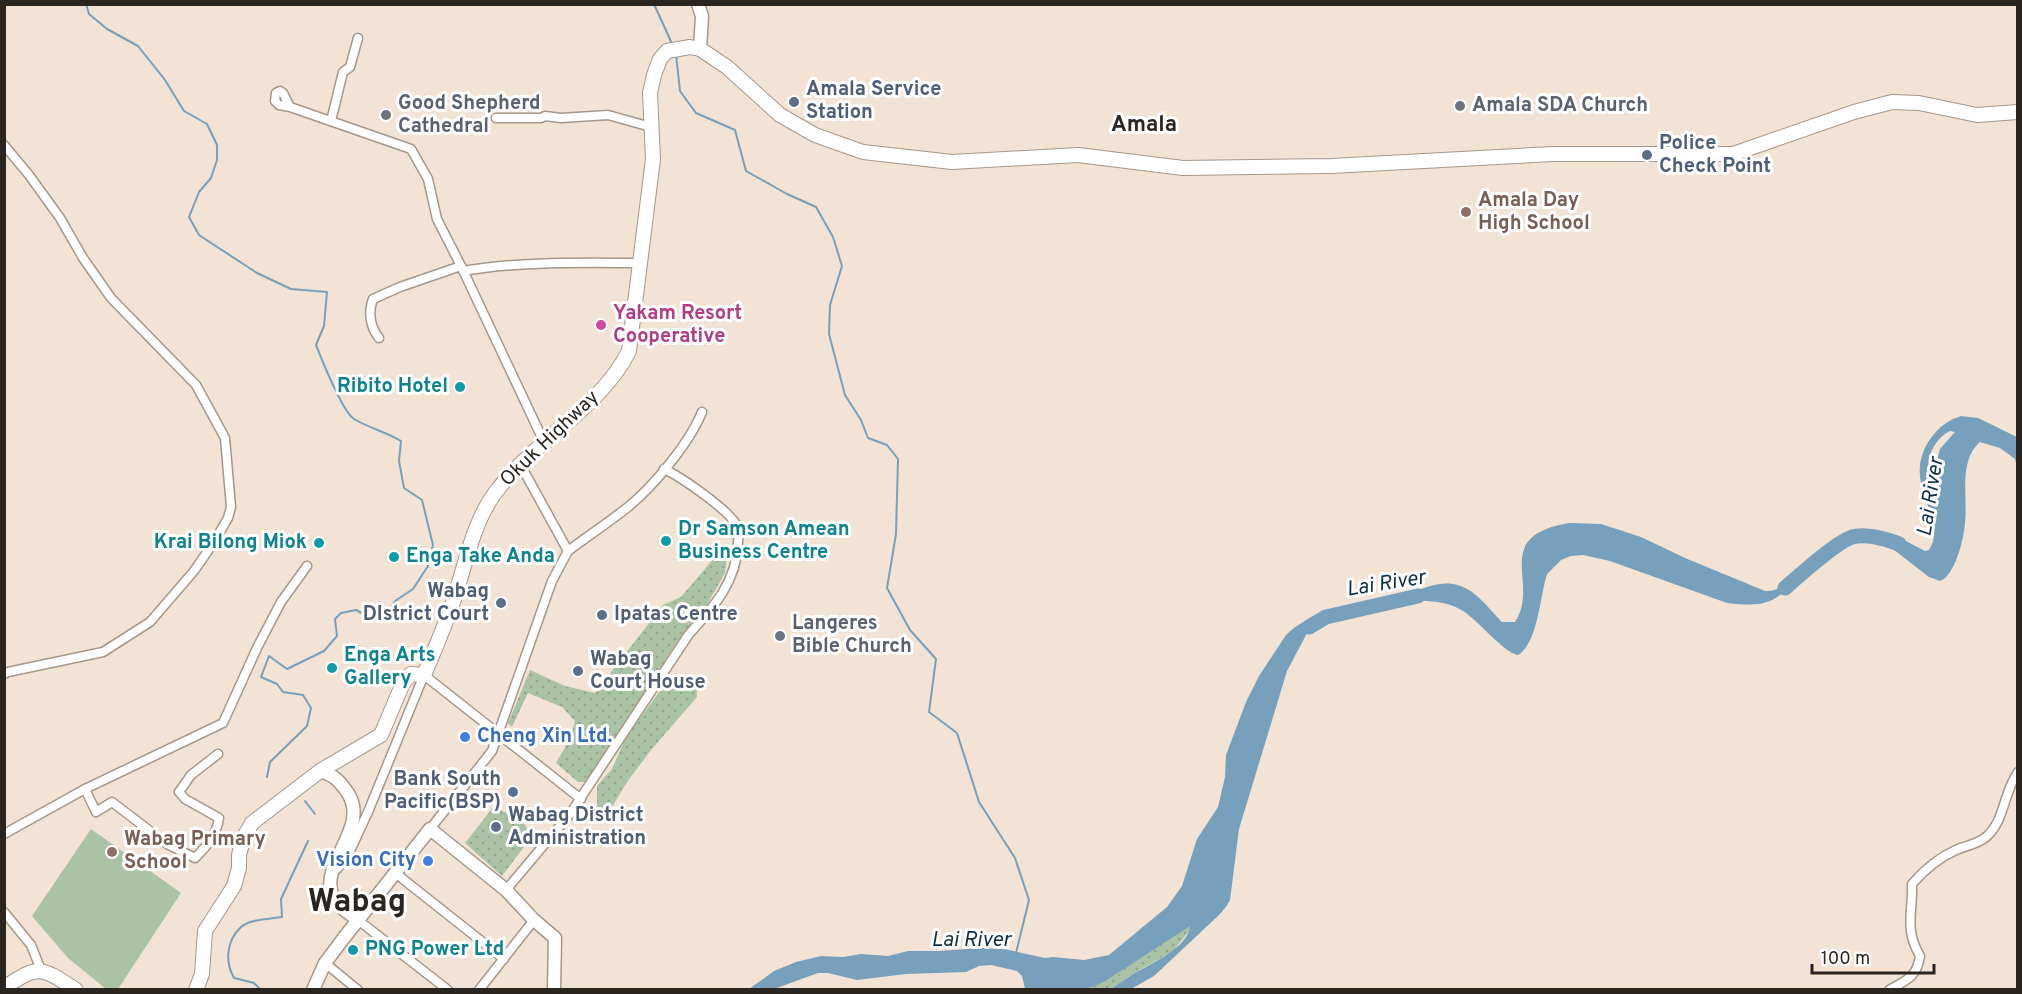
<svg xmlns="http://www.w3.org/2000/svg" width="2022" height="994" font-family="Overpass,sans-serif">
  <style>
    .grass { fill: url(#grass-dots) }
    .park { fill: #aac3a5 }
    .water { fill: #76a0bc; fill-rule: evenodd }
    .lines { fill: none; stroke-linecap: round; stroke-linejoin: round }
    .stream { stroke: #76a0bc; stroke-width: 2 }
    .river { stroke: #76a0bc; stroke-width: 15 }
    .street-casing { stroke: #a5978a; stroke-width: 11 }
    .secondary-casing { stroke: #a5978a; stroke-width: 15 }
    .primary-casing { stroke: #a5978a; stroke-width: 16 }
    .street { stroke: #fff; stroke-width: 8 }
    .secondary { stroke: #fff; stroke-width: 12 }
    .primary { stroke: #fff; stroke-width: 14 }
    .service-dot { fill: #5c6f8a; stroke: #fff; stroke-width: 2 }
    .worship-dot { fill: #6b7280; stroke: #fff; stroke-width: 2 }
    .education-dot { fill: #8d6e63; stroke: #fff; stroke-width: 2 }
    .hotel-dot { fill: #d1479c; stroke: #fff; stroke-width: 2 }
    .culture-dot { fill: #0f9aa8; stroke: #fff; stroke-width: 2 }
    .shop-dot { fill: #3f7fe0; stroke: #fff; stroke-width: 2 }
    .labels { text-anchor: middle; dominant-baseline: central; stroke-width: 6; stroke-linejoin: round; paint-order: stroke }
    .service-label { font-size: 20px; font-weight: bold; fill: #4e5e75; stroke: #fff; text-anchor: start }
    .worship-label { font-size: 20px; font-weight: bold; fill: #5b616d; stroke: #fff; text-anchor: start }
    .education-label { font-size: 20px; font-weight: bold; fill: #785e54; stroke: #fff; text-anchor: start }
    .hotel-label { font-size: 20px; font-weight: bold; fill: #b23c85; stroke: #fff; text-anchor: start }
    .culture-label { font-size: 20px; font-weight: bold; fill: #0d838f; stroke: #fff; text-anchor: start }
    .street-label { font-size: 20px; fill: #2b2520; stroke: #fff }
    .shop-label { font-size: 20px; font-weight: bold; fill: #366cbe; stroke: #fff; text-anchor: start }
    .water-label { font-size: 21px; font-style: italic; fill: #0c3045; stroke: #fff }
    .quarter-label { font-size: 22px; font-weight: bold; fill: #2b2520; stroke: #fff }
    .town-label { font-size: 32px; font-weight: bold; fill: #2b2520; stroke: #fff }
  </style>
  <defs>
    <pattern id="grass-dots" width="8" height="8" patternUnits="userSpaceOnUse" patternTransform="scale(1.5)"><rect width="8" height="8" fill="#aac3a5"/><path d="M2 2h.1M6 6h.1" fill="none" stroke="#92a78e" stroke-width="1.8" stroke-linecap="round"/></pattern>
  </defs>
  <rect width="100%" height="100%" fill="#f2e3d4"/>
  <g class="grass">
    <polygon points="726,544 728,549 725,573 704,610 677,642 586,782 578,782 556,763 571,737 575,721 562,707 528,693 512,727 508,723 530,670 565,686 595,693 663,605 681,597"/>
    <polygon points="668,680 678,680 696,683 697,697 651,750 627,782 607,815 597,813 597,786 612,769 626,737"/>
    <polygon points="494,806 522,822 533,835 502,876 465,843"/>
    <polygon points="1188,926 1190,926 1190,930 1173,951 1129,976 1111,989 1079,990 1104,982"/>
  </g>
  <polygon class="park" points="91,829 181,893 118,989 106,989 68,958 32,916"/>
  <g class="water">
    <path d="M1961,416l17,2 39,19v30l-2,-8 -15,-11 -20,-6c-22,19 -12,56 -15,81 -1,15 -10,53 -25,58l-11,-4 -49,-38 20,-1 25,13 4,-1c21,-33 -31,-66 2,-112 9,-12 16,-17 30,-22zM1950,431l5,1 -15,17 -3,11c3,7 3,22 -2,27 -14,-18 -5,-46 15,-56z"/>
    <path d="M1569,523l32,1 40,13 44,21 80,33c12,1 23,-8 34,-14 -26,28 -34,30 -72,26l-117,-42 -27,-6 -12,1 -10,4 -14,14c-7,22 -9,69 -29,81 -14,-2 -39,-34 -55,-44 -19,-12 -43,-10 -65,-11 24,-12 49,-26 74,-8 11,8 20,20 30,30h13c26,-39 -26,-85 54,-99z"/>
    <path d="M1326,617l-20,18 -19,36 -48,158 -9,71 -4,7 -7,8 -65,61 -23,13h-20c6,-4 12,-9 19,-13 17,-11 59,-28 60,-50l-86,56 -12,5 -13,3 -54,-1 -3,-13 -5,-5 -26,-6 -12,1 -13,6 -60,2 -49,6 -29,-7h-10l-44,16h-25l25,-18 22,-9 25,-6 22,1 18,-3 27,2 20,-5h31l43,-3 22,1 41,9 8,-1 31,3 25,-5 58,-48 15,-21 15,-47 21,-32 7,-30 1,-22 20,-53 13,-26 27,-41 8,-7 9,-6z"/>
  </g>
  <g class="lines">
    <g class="stream">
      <path d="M86,4l3,10 18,15 31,17 27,34 19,31 23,13 10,21v15l-6,18 -12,14 -10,25 10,18 58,38 34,16 36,3 -3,34 -8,19c6,15 26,66 38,74 15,9 32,13 47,22l-2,20 5,27 18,12 11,45 -5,21 -15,23 -18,12 -12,19 -14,-3 -13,-7 -15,3 -6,6 2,17 -13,15 -37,18 -18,-13 -8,21 16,7 6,8 20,3 8,13 -4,18 -37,36 -3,15"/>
      <polyline points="654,4 673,46"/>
      <polyline points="676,54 680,91 696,113 735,130 746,171 787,194 816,207 833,237 842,266 830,305 829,334 845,395 861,420 868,438 887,445 898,459 896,534 887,588 910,630 936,659 929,712 957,733 979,802 1015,858 1029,900 1016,953"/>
      <polyline points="305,801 315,814"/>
      <path d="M261,990l-7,-7 -20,-5c-9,-16 -8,-37 7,-51 9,-8 29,-8 41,-10l-1,-18 27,-58"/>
    </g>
    <g class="river">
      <path d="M1785,588c15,-13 50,-45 67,-51 13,-4 35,2 47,7"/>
      <polyline points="1309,627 1326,617 1418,596"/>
    </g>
    <defs>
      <g id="street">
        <polyline points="290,107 279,105 275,101 276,93 280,91 283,93 290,107 411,149 428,179 437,219 461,266 544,442"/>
        <polyline points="496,118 541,118 545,116 561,118 608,115 651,127"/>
        <polyline points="331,121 343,72 350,67 358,38"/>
        <polyline points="4,145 29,175 60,218 83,258 111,298 196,385 225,438 231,507 228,518 214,542 194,571 150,622 103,652 8,672 4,674"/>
        <path d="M463,271c58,-10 119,-8 178,-8"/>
        <path d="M379,338c-9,-11 -11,-26 -6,-39l27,-12 61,-21"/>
        <polyline points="520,464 568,551"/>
        <path d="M85,789l11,23 16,-10 55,42 28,14c12,-12 22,-24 24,-40l-34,-19 -6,-7 12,-17 27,-21"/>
        <path d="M430,829l62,-78 60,-170 16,-30c20,-15 41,-29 60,-44 26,-21 62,-65 74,-95"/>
        <polyline points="4,834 85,789 223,723 257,648 281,602 307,566"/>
        <polyline points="337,869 349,853 368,812 424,675 581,799"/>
        <polyline points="394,872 504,959"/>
        <path d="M506,890l64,-76 119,-180c25,-27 48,-53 49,-91 0,-4 1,-10 0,-14 -3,-16 -59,-53 -74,-60"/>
        <polyline points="4,912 31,945 41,970"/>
        <polyline points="358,920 448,990"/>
        <polyline points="325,963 358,990"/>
        <polyline points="479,990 534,920"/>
        <path d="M1889,990c18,-10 28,-13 31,-34 -16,-27 -7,-43 -8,-72 13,-15 26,-26 44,-34 9,-4 22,-6 30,-13 19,-16 17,-44 32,-65"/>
      </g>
      <g id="secondary">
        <polyline points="698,4 702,16 700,49"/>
        <path d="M320,771c12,4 17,7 25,18 29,36 -25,72 -13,105 5,13 16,18 26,26"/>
        <polyline points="313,990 325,963 343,939 430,829 506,890 534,920 555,938 554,990"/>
      </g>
      <g id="primary">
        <path d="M4,988c34,-24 38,-21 72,2"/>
        <path d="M196,990l6,-16 3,-43 29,-45 5,-18v-13l5,-18 8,-14 68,-52 61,-36 22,-52 8,-9 13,1c12,-28 24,-56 33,-85 10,-33 18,-70 38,-97 39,-53 105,-84 134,-142l24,-192 -3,-66 4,-18 6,-16 7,-8 23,-4 10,2 27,18 53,48 35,20 48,17 89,10 126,-7 105,13 148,-2 221,-12h181l121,-42 38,-10 27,1 58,12 41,-3"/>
      </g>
    </defs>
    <use href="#street" class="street-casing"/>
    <use href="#secondary" class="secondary-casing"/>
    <use href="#primary" class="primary-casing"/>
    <use href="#street" class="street"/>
    <use href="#secondary" class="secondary"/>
    <use href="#primary" class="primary"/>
  </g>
  <g class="service-dot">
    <circle cx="794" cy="102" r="6"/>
    <circle cx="1647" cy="155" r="6"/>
    <circle cx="501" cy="603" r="6"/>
    <circle cx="602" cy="615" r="6"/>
    <circle cx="578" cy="671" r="6"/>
    <circle cx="513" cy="792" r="6"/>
    <circle cx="496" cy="827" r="6"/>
  </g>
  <g class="worship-dot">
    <circle cx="1460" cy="106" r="6"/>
    <circle cx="386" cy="115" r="6"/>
    <circle cx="780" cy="636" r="6"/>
  </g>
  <g class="education-dot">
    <circle cx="1466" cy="212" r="6"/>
    <circle cx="112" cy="852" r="6"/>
  </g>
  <circle class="hotel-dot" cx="601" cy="325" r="6"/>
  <g class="culture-dot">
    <circle cx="460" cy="387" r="6"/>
    <circle cx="666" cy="541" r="6"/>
    <circle cx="319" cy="543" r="6"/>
    <circle cx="394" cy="557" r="6"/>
    <circle cx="332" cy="668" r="6"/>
    <circle cx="353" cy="950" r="6"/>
  </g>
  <g class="shop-dot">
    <circle cx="465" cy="737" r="6"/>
    <circle cx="428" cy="861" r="6"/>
  </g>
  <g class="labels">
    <g class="service-label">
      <text x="806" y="90">Amala Service<tspan x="806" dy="23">Station</tspan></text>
      <text x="1659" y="144">Police<tspan x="1659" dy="23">Check Point</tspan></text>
      <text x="489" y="592" text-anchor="end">Wabag<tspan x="489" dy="23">DIstrict Court</tspan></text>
      <text x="614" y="615">Ipatas Centre</text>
      <text x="590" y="660">Wabag<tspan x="590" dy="23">Court House</tspan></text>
      <text x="501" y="780" text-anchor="end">Bank South<tspan x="501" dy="23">Pacific(BSP)</tspan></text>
      <text x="508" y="816">Wabag District<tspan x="508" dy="23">Administration</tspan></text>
    </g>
    <g class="worship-label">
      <text x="398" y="104">Good Shepherd<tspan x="398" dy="23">Cathedral</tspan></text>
      <text x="1472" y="106">Amala SDA Church</text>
      <text x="792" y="624">Langeres<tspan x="792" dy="23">Bible Church</tspan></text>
    </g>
    <g class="education-label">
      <text x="1478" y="201">Amala Day<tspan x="1478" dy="23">High School</tspan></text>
      <text x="124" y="840">Wabag Primary<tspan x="124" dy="23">School</tspan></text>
    </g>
    <g class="hotel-label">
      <text x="613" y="314">Yakam Resort<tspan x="613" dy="23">Cooperative</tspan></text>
    </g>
    <g class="culture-label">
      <text x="448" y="387" text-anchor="end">Ribito Hotel</text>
      <text x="678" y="530">Dr Samson Amean<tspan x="678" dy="23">Business Centre</tspan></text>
      <text x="307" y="543" text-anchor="end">Krai Bilong Miok</text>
      <text x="406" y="557">Enga Take Anda</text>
      <text x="344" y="656">Enga Arts<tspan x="344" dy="23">Gallery</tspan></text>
      <text x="365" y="950">PNG Power Ltd</text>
    </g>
    <g class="street-label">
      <text transform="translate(550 439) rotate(-44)">Okuk Highway</text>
    </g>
    <g class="shop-label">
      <text x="477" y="737">Cheng Xin Ltd.</text>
      <text x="416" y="861" text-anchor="end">Vision City</text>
    </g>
    <g class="water-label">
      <text transform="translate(1931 497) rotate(-81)">Lai River</text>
      <text transform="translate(1386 584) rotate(-9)">Lai River</text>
      <text x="971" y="940">Lai River</text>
    </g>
    <g class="quarter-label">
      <text x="1144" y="125">Amala</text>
    </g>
    <g class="town-label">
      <text x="357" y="903">Wabag</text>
    </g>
  </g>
  <rect width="2022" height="994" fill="none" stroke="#2b2520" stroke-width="12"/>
  <path d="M1812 964v9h122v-9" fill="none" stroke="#2b2520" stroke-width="3"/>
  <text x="1821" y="964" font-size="18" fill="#2b2520" stroke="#ffffff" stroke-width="4.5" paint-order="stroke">100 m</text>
</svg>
